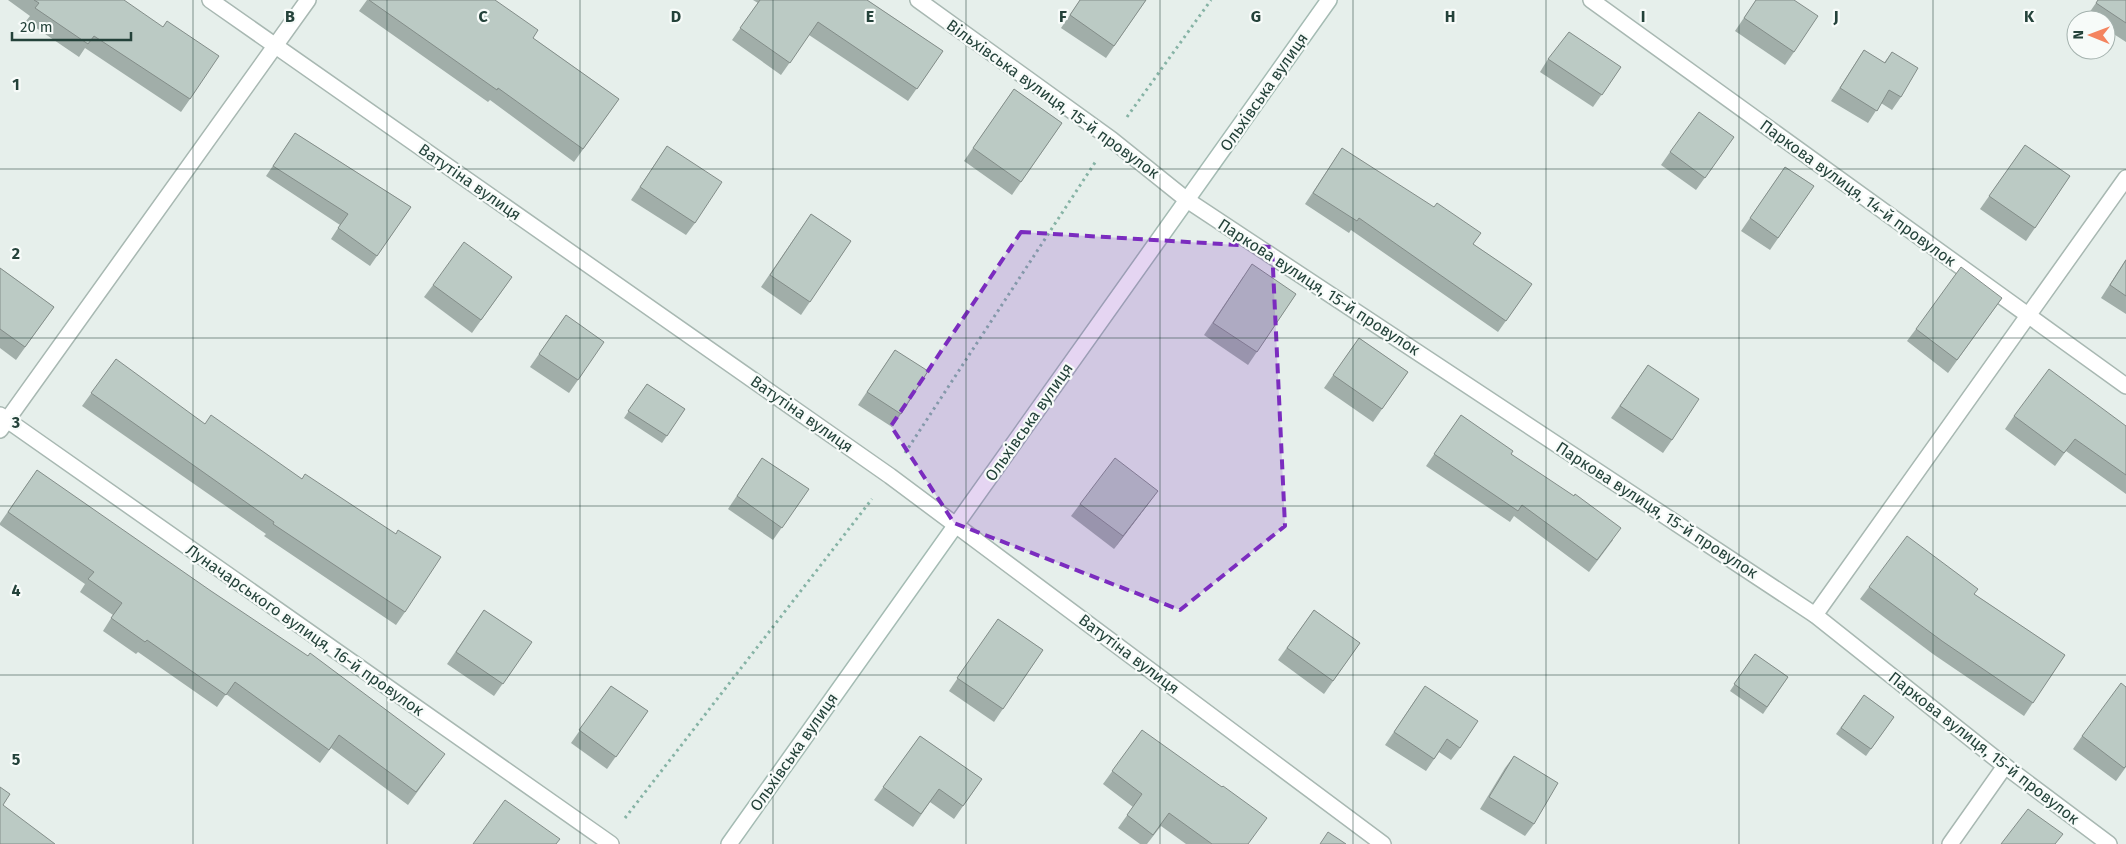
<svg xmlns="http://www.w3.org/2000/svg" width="2126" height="844" font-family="'Fira Sans',sans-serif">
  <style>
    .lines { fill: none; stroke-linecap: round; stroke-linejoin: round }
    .street-casing { stroke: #a8b8b2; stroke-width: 18 }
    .secondary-casing { stroke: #a4bbb3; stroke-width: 18 }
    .path { stroke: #86b3a5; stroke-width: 3; stroke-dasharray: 2.5 4; stroke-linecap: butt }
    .street { stroke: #fff; stroke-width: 15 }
    .secondary { stroke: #fff; stroke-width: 15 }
    .wall { fill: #a1aea9 }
    .shaded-wall { fill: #838d89 }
    .building { fill: #bbcac4; stroke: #838d89 }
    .marked { fill: #7b2cbf; fill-opacity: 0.2; stroke: #7b2cbf; stroke-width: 4; stroke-dasharray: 10 6; stroke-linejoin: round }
    .grid { fill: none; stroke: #24423a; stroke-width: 1; stroke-opacity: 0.55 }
    .labels { text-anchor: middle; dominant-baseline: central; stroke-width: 4.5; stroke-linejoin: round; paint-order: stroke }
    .street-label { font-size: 16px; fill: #24423a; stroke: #f7fbf9 }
    .grid-label { font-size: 16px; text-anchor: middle; font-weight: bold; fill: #24423a; stroke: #f7fbf9; stroke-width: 4.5; stroke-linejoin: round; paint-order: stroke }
  </style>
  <rect width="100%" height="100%" fill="#e6efeb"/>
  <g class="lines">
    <defs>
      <g id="street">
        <polyline points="210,0 890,476 1383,844"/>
        <polyline points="918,0 1111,139 1187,200 1815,615 2005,766 2109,844"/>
        <polyline points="1591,0 2126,386"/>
        <polyline points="0,415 611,844"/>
        <polyline points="0,430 308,0"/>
        <polyline points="1815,615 2126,178"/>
        <polyline points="1950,844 2005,766"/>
      </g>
      <polyline id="secondary" points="729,844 1329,0"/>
    </defs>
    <use href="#street" class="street-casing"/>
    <use href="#secondary" class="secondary-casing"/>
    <g class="path">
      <polyline points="1127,117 1211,0"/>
      <polyline points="905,453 1096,161"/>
      <polyline points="625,818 872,499"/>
    </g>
    <use href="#street" class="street"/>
    <use href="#secondary" class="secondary"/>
  </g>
  <g class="wall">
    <polygon points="8,0 124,0 190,99 181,112 85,48 79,57 26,21 30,16"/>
    <polygon points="367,0 495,0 533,38 619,99 574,162 490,100 488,102 359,11"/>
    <polygon points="753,0 867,0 943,51 908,101 809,35 781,75 732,40 758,3"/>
    <polygon points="1080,0 1146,0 1106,58 1061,28"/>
    <polygon points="1756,0 1794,0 1794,52 1785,65 1735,31"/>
    <polygon points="2098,0 2126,0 2126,42 2106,29 2106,20 2093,20 2087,16"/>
    <polygon points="1864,50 1884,63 1892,52 1901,97 1892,110 1881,103 1868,123 1831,101"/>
    <polygon points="1548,59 1621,67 1593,107 1540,72"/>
    <polygon points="1014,89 1062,123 1012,195 964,161"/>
    <polygon points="295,133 411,207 370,266 331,239 340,225 266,176"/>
    <polygon points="1734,137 1696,190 1661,165 1670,152"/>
    <polygon points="2025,145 2070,176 2026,241 1980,209"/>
    <polygon points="667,146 695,223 686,235 631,200"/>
    <polygon points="1342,148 1473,244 1532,284 1498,332 1351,230 1349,233 1305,204"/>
    <polygon points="1785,167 1814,186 1770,250 1741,231"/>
    <polygon points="811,214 851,241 801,315 761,287"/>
    <polygon points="2126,259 2126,314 2101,298"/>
    <polygon points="0,268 54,307 16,360 0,348"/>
    <polygon points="512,277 472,333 424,297 433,285"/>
    <polygon points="1243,277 1296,294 1248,365 1204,335"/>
    <polygon points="2002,298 1948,373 1907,341 1916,329"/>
    <polygon points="566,315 578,380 569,393 530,367"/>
    <polygon points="1359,338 1408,372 1373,422 1324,388"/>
    <polygon points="895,350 901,414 892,427 858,405"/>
    <polygon points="116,359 405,612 396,625 264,536 266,534 82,406"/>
    <polygon points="1648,365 1672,440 1663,453 1611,418"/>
    <polygon points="647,384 685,409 662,443 624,418"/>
    <polygon points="1461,415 1511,454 1613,540 1589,572 1514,516 1510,522 1426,466"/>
    <polygon points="2014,416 2126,426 2126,494 2066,451 2055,466 2005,429"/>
    <polygon points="762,458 809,489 773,540 728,509"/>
    <polygon points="37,470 436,766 408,805 331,748 320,763 226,694 217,707 138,652 136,654 103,631 113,615 80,592 85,584 0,525 0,523"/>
    <polygon points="1149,503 1114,549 1071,516 1080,504"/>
    <polygon points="1869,587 1974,594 2065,655 2024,716 1933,654 1860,599"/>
    <polygon points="484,610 532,642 494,696 447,664"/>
    <polygon points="1314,610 1360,643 1324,694 1278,660"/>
    <polygon points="998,619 1043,650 994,722 949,691"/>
    <polygon points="1755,654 1788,677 1763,714 1730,691"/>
    <polygon points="611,686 648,711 607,769 571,743"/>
    <polygon points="2126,687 2126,767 2116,781 2073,749 2082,736"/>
    <polygon points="1864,695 1894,717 1866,756 1836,734"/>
    <polygon points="1416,699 1460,748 1451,760 1439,752 1426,771 1385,745"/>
    <polygon points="1142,730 1249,844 1186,844 1161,826 1147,844 1140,844 1118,828 1133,807 1103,784"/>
    <polygon points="920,736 982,779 954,819 930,802 913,827 874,800"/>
    <polygon points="1514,756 1534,824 1525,836 1480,809 1505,768"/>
  </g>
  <polygon class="shaded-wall" points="1158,491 1149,503 1114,549 1123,536"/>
  <g class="building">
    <polygon points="34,0 124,0 163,27 167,21 219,56 190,99 94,36 88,44 35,8 39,3"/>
    <polygon points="369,0 495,0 538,30 533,38 619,99 583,149 498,88 497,90"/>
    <polygon points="760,0 867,0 943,51 917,89 818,22 790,63 740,28"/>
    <polygon points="1080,0 1146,0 1114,46 1070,15"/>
    <polygon points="1756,0 1794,0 1818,16 1794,52 1744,18"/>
    <polygon points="2098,0 2126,0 2126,23 2096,3"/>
    <polygon points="1569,32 1621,67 1602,95 1548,59"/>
    <polygon points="1864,50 1885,63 1892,52 1918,68 1901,97 1889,90 1877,111 1840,88"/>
    <polygon points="1014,89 1062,123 1021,182 973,148"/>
    <polygon points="1699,112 1734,137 1705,178 1670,152"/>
    <polygon points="295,133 411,207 377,256 338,228 348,214 273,166"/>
    <polygon points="2025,145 2070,176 2035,228 1989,196"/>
    <polygon points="667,146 722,182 695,223 640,187"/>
    <polygon points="1342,148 1434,207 1437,203 1481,233 1473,244 1532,284 1506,321 1359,218 1357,221 1313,193"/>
    <polygon points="1785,167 1814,186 1778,238 1750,218"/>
    <polygon points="811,214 851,241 810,302 770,275"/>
    <polygon points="464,242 512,277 481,320 433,285"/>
    <polygon points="2126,260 2126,296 2110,285"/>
    <polygon points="1252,264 1296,294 1257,352 1213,323"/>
    <polygon points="1961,267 2002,298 1957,360 1916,329"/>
    <polygon points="0,268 54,307 25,347 0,329"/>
    <polygon points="566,315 604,342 578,380 539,354"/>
    <polygon points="1359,338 1408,372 1382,409 1333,375"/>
    <polygon points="895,350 928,371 901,414 867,392"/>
    <polygon points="116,359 205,424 211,415 302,479 305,474 396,534 398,530 441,557 405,612 273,524 274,522 91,393"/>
    <polygon points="1648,365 1699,399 1672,440 1620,406"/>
    <polygon points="2049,369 2126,426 2126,475 2075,439 2064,453 2014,416"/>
    <polygon points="647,384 685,409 667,436 628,411"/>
    <polygon points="1461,415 1513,451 1511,454 1574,496 1575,494 1621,528 1597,560 1522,505 1518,511 1434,454"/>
    <polygon points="762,458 809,489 782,528 737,496"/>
    <polygon points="1115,458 1158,491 1123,536 1080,504"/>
    <polygon points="37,470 211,591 308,656 310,653 445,754 416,792 339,735 329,750 235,682 226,695 147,640 145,642 111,618 122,603 88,579 94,572 8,512"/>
    <polygon points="1907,536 1978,589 1974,594 2065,655 2033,703 1942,641 1869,587"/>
    <polygon points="484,610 532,642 503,684 456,652"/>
    <polygon points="1314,610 1360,643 1333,681 1287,648"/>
    <polygon points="998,619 1043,650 1003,709 957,678"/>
    <polygon points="1755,654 1788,677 1767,707 1734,684"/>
    <polygon points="2121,683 2126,687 2126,766 2124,768 2082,736"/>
    <polygon points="611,686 648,711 616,757 579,730"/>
    <polygon points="1425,686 1478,721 1460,748 1447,739 1434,759 1394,732"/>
    <polygon points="1864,695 1894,717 1871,749 1841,728"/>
    <polygon points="1142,730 1222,787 1223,786 1267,818 1248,844 1212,844 1169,813 1153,835 1127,815 1142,794 1112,771"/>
    <polygon points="920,736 982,779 963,806 939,789 921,814 883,787"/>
    <polygon points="1514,756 1558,783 1534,824 1489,797"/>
    <polygon points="0,787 10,794 3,805 55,844 0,844"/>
    <polygon points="505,800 560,839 556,844 473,844"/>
    <polygon points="2028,809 2063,834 2055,844 2001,844"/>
    <polygon points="1328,832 1346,844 1320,844"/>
  </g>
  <path class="marked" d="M1021,232l251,15 13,279 -105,84 -226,-87 -63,-97z"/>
  <path class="grid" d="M193,0v844M387,0v844M580,0v844M773,0v844M966,0v844M1160,0v844M1353,0v844M1546,0v844M1739,0v844M1933,0v844M0,169h2126M0,338h2126M0,506h2126M0,675h2126"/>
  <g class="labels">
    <g class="street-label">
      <text transform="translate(1264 92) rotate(-55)">Ольхівська вулиця</text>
      <text transform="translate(1053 99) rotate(36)">Вільхівська вулиця, 15-й провулок</text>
      <text transform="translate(470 182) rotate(35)">Ватутіна вулиця</text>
      <text transform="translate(1858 193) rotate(36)">Паркова вулиця, 14-й провулок</text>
      <text transform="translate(1319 287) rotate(33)">Паркова вулиця, 15-й провулок</text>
      <text transform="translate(802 414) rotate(35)">Ватутіна вулиця</text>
      <text transform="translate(1029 422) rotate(-55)">Ольхівська вулиця</text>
      <text transform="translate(1657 510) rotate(33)">Паркова вулиця, 15-й провулок</text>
      <text transform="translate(305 630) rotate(35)">Луначарського вулиця, 16-й провулок</text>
      <text transform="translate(1129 654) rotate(37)">Ватутіна вулиця</text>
      <text transform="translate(1984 748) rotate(38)">Паркова вулиця, 15-й провулок</text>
      <text transform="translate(794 752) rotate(-55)">Ольхівська вулиця</text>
    </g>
  </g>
  <g class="grid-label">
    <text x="290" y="22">B</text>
    <text x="483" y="22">C</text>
    <text x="676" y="22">D</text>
    <text x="870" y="22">E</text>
    <text x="1063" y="22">F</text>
    <text x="1256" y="22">G</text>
    <text x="1450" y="22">H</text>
    <text x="1643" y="22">I</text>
    <text x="1836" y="22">J</text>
    <text x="2029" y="22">K</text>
    <text x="16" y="90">1</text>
    <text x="16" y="259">2</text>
    <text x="16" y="428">3</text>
    <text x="16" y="596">4</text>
    <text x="16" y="765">5</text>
  </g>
  <g transform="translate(2091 35) rotate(271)"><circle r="24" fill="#f7fbf9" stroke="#a3b1ad"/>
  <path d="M0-4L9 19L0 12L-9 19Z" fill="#f4845f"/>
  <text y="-8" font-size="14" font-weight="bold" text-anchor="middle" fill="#24423a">N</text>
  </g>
  <path d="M12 32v8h119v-8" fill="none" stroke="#24423a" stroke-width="2.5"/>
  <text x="20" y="32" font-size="15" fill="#24423a" stroke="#f7fbf9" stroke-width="4" paint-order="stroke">20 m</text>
</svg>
